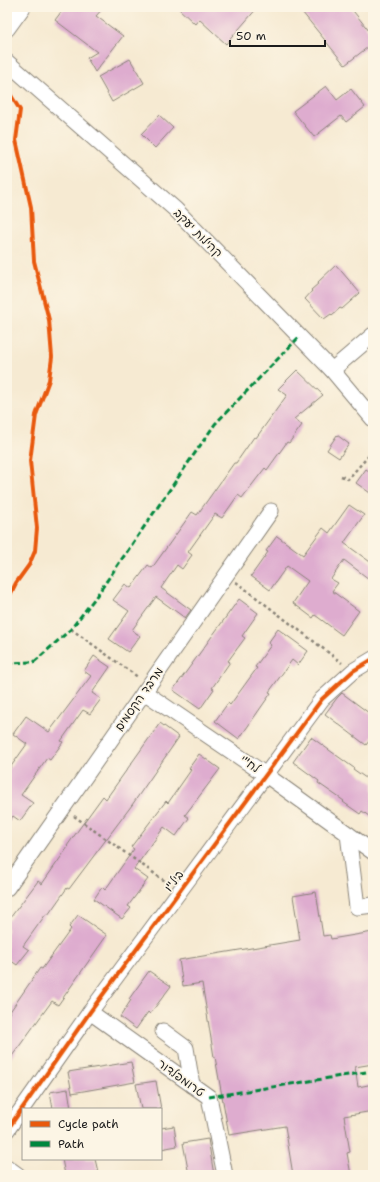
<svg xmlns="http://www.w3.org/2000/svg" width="380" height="1182" font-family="'Shantell Sans','Playpen Sans Hebrew',sans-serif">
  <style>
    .building { fill: #deaccf }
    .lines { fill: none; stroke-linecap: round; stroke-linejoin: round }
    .minor-casing { stroke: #898377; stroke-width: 17 }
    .path { stroke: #898377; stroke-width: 2.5; stroke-dasharray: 3 3; stroke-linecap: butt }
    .minor { stroke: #fff; stroke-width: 15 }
    .quiet { stroke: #00873e; stroke-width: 3; stroke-dasharray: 6 3; stroke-linecap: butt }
    .cycleway-casing { stroke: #fcf5e5; stroke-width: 6 }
    .cycleway { stroke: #e8590c; stroke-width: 4 }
    .labels { text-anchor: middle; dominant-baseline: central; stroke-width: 3.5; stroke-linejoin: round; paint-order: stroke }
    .street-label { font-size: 12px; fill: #1c1c1c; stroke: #fcf5e5 }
  </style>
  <rect width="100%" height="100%" fill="#fcf5e5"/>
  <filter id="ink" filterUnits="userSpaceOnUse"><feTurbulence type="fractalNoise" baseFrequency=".025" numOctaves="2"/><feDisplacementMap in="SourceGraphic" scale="8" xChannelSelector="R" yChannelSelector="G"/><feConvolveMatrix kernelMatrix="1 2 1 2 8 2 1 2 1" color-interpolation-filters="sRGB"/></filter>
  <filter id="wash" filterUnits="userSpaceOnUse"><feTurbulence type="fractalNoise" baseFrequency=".012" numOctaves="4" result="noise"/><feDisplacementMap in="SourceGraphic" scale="16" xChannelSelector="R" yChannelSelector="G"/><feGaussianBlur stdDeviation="0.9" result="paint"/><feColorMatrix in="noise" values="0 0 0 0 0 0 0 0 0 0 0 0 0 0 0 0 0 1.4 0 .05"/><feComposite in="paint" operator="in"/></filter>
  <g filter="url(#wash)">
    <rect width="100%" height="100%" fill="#f6ead2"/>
    <g id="blocks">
      <g class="building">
        <polygon points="65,7 104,7 96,16 123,36 95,72 87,58 97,52 55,20"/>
        <polygon points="177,7 258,7 226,44 199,19 195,24"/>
        <polygon points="298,7 350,7 373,36 373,43 345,65"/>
        <polygon points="130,59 144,83 112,102 98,77"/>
        <polygon points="326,86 337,100 351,89 365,107 346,122 341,116 314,137 293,111"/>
        <polygon points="159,115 173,128 155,148 141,134"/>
        <polygon points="336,265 360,293 342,309 340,308 332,315 331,314 324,319 305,299 312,291 311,290 319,283 318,282"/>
        <polygon points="297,370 323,395 294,419 302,425 289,443 287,442 267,470 265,468 242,498 238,495 222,518 215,514 188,552 192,555 182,569 177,565 161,588 191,610 185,618 156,597 132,630 140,636 128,652 109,639 129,611 113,600 125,584 131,588 148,565 152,568 192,512 197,515 234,463 236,463 254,437 256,438 287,395 278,389"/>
        <polygon points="337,435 349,444 339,458 327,450"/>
        <polygon points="366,469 373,474 373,495 356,483"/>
        <polygon points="349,505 364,515 344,543 373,564 373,574 369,579 344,560 331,579 338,583 332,591 359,611 342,635 315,615 313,618 293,603 308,581 287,566 270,590 251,576 268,552 266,551 277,536 303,555 323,528 329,533"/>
        <polygon points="239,599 258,613 242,636 245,638 228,661 230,662 212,688 214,689 200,709 173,690"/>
        <polygon points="278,629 308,651 298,665 292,660 269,692 271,693 239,739 215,721 228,703 230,705 257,668 255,667 271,645 268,643"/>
        <polygon points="94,656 110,667 92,693 101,699 90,714 83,710 61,741 63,742 50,760 47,758 21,795 33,803 20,821 13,816 7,824 7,772 27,744 13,734 26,716 49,732 91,676 84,671"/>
        <polygon points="342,693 373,716 373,736 366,745 325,714 337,698"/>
        <polygon points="160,723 179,737 132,805 69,889 67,888 48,915 46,914 23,946 29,950 17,965 7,958 7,922 38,881 42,884 68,847 67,846 79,829 103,796 106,799"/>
        <polygon points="311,737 354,768 353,769 373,783 373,819 362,811 360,814 343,802 344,801 318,783 319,781 293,762"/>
        <polygon points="199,754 220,769 185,815 189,818 176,836 164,827 134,869 148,879 128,906 131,908 122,919 94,899 102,887 105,890 134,849 131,847 166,801 168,803 191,770 189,768"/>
        <polygon points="316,892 323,936 330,935 331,939 373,932 373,1064 355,1067 358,1087 373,1084 373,1111 344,1116 350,1152 347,1153 351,1175 293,1175 285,1126 229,1135 215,1057 214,1057 202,983 183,986 179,960 300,940 293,896"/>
        <polygon points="78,915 107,935 58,1005 52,1001 7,1063 7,1016 40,968 42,969 71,929 69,927"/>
        <polygon points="149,971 171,986 150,1014 148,1012 136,1029 120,1017 131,1000 129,999"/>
        <polygon points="131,1062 135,1082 72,1093 68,1072"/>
        <polygon points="156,1081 161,1109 141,1109 136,1084"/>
        <polygon points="68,1089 71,1109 53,1109 50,1092"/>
        <polygon points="174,1126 177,1146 161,1149 161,1128"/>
        <polygon points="208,1139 214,1175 189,1175 183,1143"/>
        <polygon points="62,1159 95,1159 98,1172 80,1175 65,1175"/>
      </g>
    </g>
  </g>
  <g filter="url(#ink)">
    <use href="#blocks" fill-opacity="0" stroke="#898377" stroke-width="1"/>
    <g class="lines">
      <defs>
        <g id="minor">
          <polyline points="7,29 23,7"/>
          <polyline points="7,62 176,210 332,370 373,419"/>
          <polyline points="332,370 373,335"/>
          <polyline points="144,692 266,775 373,852"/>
          <polyline points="348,834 357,907 373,905"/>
          <polyline points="7,888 271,511"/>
          <polyline points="90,1012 209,1097 225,1175"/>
          <polyline points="163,1031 186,1048 192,1085"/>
          <polyline points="7,1130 90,1012 322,699 353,671 373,659"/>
          <polyline points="7,1167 18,1175"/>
        </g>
      </defs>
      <use href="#minor" class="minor-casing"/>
      <g class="path">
        <polyline points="341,476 348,479 373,451"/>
        <polyline points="236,582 342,663"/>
        <polyline points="71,629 139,678"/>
        <polyline points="74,816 169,884"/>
      </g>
      <use href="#minor" class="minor"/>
      <g class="quiet">
        <polyline points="7,663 34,662 71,629 95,598 215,424 299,337"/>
        <polyline points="209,1097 373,1071"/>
      </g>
      <defs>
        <g id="cycleway">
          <polyline points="7,89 20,110 16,140 31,207 34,261 49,320 52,357 49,380 36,415 30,461 37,528 35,551 29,565 16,583 7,601"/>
          <polyline points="7,1130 90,1012 322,699 353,671 373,659"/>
        </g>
      </defs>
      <use href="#cycleway" class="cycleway-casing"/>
      <use href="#cycleway" class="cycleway"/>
    </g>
  </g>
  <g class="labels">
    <g class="street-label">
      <text transform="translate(198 233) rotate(45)">קהילות יעקב</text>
      <text transform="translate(139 699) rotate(-55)">מרבד הקסמים</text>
      <text transform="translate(250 764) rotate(34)">לח"י</text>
      <text transform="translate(174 881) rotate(-53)">ביל"ו</text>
      <text transform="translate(181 1078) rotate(36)">טרומפלדור</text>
    </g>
  </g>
  <rect width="380" height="1182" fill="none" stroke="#fcf5e5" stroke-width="24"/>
  <rect x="22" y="1108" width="140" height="52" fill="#fcf5e5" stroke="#a29e95"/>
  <rect x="30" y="1121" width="20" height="6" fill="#e8590c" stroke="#a29e95"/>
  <text x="58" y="1128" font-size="12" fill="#1c1c1c">Cycle path</text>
  <rect x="30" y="1141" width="20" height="6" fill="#00873e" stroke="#a29e95"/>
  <text x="58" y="1148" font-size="12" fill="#1c1c1c">Path</text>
  <path d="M230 40v6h95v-6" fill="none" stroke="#1c1c1c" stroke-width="2"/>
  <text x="236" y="40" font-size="12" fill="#1c1c1c" stroke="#fcf5e5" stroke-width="3" paint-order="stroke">50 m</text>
</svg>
